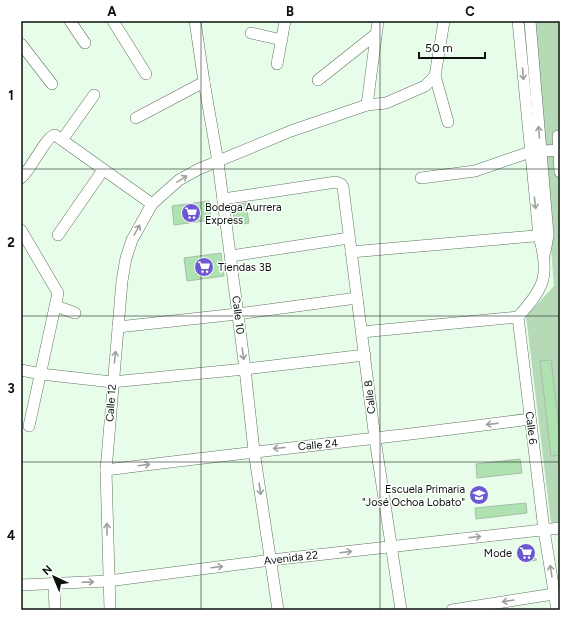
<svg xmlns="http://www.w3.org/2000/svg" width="581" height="631" font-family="Figtree,sans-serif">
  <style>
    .green { fill: #b6dab8 }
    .building { fill: #aee3b1; stroke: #a9bdaa }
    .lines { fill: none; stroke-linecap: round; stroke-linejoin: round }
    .minor-casing { stroke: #607260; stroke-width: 12 }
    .minor { stroke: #fff; stroke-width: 11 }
    .oneway { stroke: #9da09d }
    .grid { fill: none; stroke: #0a120b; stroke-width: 1; stroke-opacity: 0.55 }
    .labels { text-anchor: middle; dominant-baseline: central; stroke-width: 3; stroke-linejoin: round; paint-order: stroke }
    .poi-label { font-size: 11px; fill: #0a120b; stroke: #fff; text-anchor: start }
    .street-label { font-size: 11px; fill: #0a120b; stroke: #fff }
    .neatline { fill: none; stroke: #0a120b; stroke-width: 1.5 }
    .grid-label { font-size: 13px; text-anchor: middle; font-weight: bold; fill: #0a120b }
  </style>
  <rect width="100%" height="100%" fill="#e8fde9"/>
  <polygon class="green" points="533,21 560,21 560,522 551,523 526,316 554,286"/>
  <g class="building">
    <polygon points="209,201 211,220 174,225 172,206"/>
    <polygon points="246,203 249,223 235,225 232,205"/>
    <polygon points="221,253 224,276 187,281 184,258"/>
    <polygon points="551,360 560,437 560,455 551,456 540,361"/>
    <polygon points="520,459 522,473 477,478 476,464"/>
    <polygon points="526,503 527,513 476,519 475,508"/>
    <polygon points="522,547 537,560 525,562"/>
  </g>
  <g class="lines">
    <defs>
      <g id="minor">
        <polyline points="70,21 85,43"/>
        <polyline points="113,21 146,74"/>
        <polyline points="195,21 204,82 218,162 245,369 254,451 278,610"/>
        <polyline points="444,21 435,76 448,122"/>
        <path d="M518,21l21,215c11,39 6,51 -21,81l26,213 13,80"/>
        <polyline points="530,21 548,235 545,252"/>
        <polyline points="251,33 282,40"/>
        <polyline points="21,44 52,84"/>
        <polyline points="277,64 285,21"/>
        <polyline points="318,80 376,34"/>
        <polyline points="367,105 378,21"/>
        <polyline points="136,118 204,82"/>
        <polyline points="560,136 558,136 560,172"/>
        <polyline points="62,140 94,95"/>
        <path d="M21,178c9,-7 26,-43 34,-43l97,69"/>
        <polyline points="421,178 475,171 530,152 559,150"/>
        <polyline points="223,199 336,182 341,184 343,187 375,439 401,610"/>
        <polyline points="21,230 58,293 29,426"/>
        <polyline points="58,235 103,170"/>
        <polyline points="351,252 546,235"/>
        <polyline points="231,256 349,238"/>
        <polyline points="56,306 75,313"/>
        <polyline points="118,327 237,314 357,298"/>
        <polyline points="362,332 518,317"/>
        <polyline points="21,370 41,374 112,382 245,369 365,355"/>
        <path d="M106,470c141,-18 283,-32 424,-51"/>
        <polyline points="54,583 55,610"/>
        <polyline points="21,585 108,581 271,560 560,528"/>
        <polyline points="110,610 106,470 122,281 126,258 132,240 152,204 179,180 199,169 291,131 367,105 386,103 425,86 435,76"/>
        <polyline points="452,610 560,593"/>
      </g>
    </defs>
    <use href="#minor" class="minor-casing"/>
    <use href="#minor" class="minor"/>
  </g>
  <defs><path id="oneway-shaft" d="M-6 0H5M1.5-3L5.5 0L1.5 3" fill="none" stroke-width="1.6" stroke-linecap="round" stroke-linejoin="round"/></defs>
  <g class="oneway">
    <use href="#oneway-shaft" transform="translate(523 74) rotate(85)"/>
    <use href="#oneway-shaft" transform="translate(539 132) rotate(-95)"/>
    <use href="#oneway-shaft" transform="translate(182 179) rotate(-32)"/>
    <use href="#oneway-shaft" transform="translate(535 203) rotate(84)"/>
    <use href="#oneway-shaft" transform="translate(137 230) rotate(-60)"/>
    <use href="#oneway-shaft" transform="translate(243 354) rotate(82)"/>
    <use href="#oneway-shaft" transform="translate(115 357) rotate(-84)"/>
    <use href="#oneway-shaft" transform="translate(492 424) rotate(173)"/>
    <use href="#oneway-shaft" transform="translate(279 448) rotate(175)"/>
    <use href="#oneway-shaft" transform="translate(144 465) rotate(-7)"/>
    <use href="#oneway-shaft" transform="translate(260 489) rotate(81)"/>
    <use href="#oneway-shaft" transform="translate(107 529) rotate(-91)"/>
    <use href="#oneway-shaft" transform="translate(475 537) rotate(-6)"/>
    <use href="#oneway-shaft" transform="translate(346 552) rotate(-7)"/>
    <use href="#oneway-shaft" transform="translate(217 567) rotate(-7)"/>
    <use href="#oneway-shaft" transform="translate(551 571) rotate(-99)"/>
    <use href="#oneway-shaft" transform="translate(88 582) rotate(-2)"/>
    <use href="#oneway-shaft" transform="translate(508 601) rotate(171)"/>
  </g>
  <path class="grid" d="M201,21v589M380,21v589M21,169h539M21,316h539M21,462h539"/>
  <defs>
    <symbol id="supermarket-disc" viewBox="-11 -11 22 22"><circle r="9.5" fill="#6c58d1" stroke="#fff"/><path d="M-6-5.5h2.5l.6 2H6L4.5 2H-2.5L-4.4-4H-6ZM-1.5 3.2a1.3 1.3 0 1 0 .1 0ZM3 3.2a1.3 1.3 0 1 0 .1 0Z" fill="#fff"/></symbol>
    <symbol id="school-disc" viewBox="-11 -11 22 22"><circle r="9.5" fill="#6c58d1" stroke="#fff"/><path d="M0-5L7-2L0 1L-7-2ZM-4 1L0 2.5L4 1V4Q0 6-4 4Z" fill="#fff"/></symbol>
  </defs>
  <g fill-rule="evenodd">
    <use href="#supermarket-disc" x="180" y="202" width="22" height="22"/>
    <use href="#supermarket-disc" x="193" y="256" width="22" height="22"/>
    <use href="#school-disc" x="468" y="484" width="22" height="22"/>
    <use href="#supermarket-disc" x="515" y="542" width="22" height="22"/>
  </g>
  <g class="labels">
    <g class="poi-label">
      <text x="205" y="207">Bodega Aurrera<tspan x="205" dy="13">Express</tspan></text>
      <text x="218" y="267">Tiendas 3B</text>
      <text x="465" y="489" text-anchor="end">Escuela Primaria<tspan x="465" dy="13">"José Ochoa Lobato"</tspan></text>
      <text x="512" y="553" text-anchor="end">Mode</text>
    </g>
    <g class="street-label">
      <text transform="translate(238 315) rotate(83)">Calle 10</text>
      <text transform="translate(370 397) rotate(-96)">Calle 8</text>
      <text transform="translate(111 403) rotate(-86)">Calle 12</text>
      <text transform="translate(531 428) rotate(83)">Calle 6</text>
      <text transform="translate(318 445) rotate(-5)">Calle 24</text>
      <text transform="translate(291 558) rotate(-7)">Avenida 22</text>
    </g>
  </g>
  <rect width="581" height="631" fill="none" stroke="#ffffff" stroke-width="44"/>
  <g transform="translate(54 577) rotate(316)" stroke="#ffffff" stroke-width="3" paint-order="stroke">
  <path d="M0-3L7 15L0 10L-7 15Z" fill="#0a120b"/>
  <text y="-6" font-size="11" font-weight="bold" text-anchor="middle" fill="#0a120b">N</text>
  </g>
  <path d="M419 52v6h66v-6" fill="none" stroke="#0a120b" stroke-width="2"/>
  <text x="425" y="52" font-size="12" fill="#0a120b" stroke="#ffffff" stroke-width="3" paint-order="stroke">50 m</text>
  <rect x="22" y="22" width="537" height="587" class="neatline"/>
  <g class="grid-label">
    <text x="112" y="16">A</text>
    <text x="290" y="16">B</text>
    <text x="470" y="16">C</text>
    <text x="11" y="100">1</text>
    <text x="11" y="247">2</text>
    <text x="11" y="393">3</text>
    <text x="11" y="540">4</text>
  </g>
</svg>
